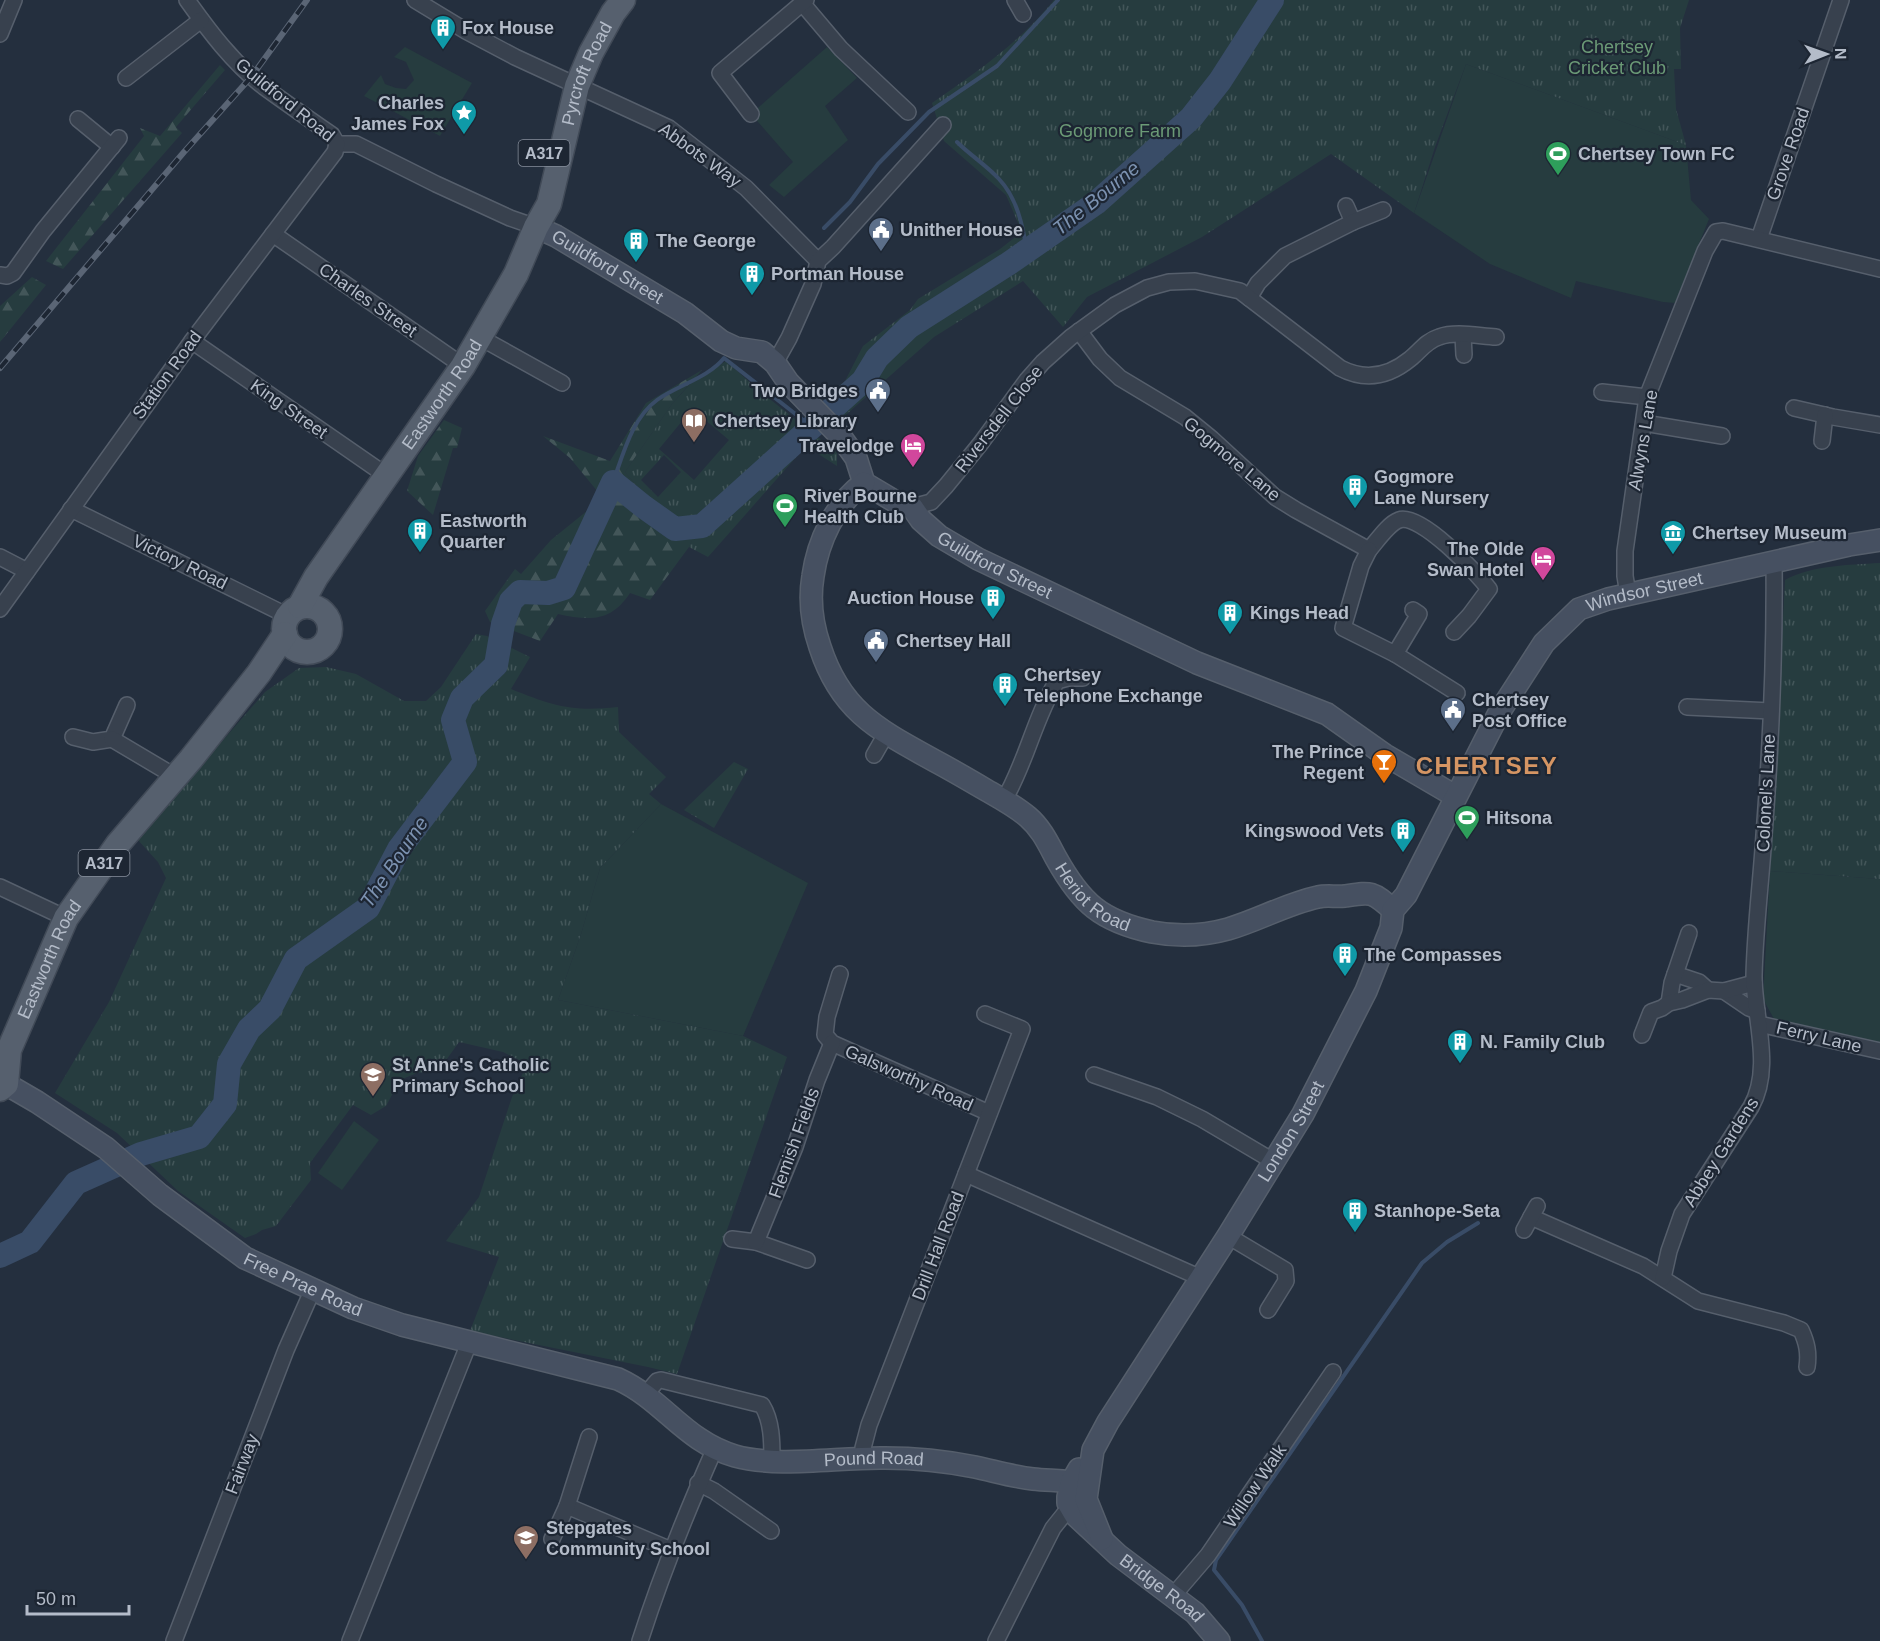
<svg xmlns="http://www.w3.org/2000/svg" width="1880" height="1641" font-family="Arial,sans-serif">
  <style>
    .green { fill: #263c3f }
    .forest { fill: url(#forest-firs) }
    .park { fill: url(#park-tufts); fill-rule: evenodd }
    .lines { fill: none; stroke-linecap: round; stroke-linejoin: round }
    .stream { stroke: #394c67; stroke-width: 4 }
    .river { stroke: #394c67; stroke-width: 24 }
    .street-casing { stroke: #565f6c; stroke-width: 18 }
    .secondary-casing { stroke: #565f6c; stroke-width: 24 }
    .primary-casing { stroke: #414a57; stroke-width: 27 }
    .street { stroke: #38414e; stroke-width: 15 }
    .secondary { stroke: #465061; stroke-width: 21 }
    .primary { stroke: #56606e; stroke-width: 24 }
    .rail-casing { stroke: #5a6575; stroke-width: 6 }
    .rail { stroke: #1d2633; stroke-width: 4; stroke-dasharray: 11; stroke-linecap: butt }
    .labels { text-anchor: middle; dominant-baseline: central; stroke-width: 4.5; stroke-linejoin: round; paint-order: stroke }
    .shield { fill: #1d2633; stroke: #878f9c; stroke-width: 1.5 }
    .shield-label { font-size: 16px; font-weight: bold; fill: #b4bcc9 }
    .poi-label { font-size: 18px; font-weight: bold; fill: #b4bcc9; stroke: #1d2633; text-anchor: start }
    .park-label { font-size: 18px; fill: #6b9a76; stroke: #1d2633 }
    .street-label { font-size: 18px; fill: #b4bcc9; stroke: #1d2633 }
    .water-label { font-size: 20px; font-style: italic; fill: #7c92b1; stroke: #1d2633 }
    .district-label { font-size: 24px; font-weight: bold; letter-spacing: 1.5px; fill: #d59563; stroke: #1d2633 }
  </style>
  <defs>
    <pattern id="forest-firs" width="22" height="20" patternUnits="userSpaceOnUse" patternTransform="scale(1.5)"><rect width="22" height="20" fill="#263c3f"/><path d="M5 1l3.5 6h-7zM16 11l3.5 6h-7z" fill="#435659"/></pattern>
    <pattern id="park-tufts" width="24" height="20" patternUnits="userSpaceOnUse" patternTransform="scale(1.5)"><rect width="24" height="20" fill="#263c3f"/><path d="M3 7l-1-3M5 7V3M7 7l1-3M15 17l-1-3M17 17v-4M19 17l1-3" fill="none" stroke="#435659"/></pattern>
  </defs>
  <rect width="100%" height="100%" fill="#242f3e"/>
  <g class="green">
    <polygon points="405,47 472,83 440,136 364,96 381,75 385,84 396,88 406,89 414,80 406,62 394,57"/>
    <polygon points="827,47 857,78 825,106 848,140 784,197 769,185 793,162 751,114"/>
    <polygon points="1466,64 1686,145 1691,200 1709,219 1675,303 1663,302 1576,281 1571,298 1490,264 1414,213"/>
    <polygon points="661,804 808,883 743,1036 558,1000 581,934 600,868"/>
    <polygon points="1770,871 1880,879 1880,1045 1774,1019 1763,999"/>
    <polygon points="354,1121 379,1140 342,1190 318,1173"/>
  </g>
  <g class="forest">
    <polygon points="220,65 225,70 176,127 182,133 63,269 46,261 144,136 140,128 160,136"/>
    <polygon points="32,277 46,285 0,342 0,306"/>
    <path d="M702,370l-30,34 -47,68 15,18 61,30 -12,27 -39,53 -20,-7c-19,29 -40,28 -72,21l-18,27 -50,-19 -5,-11 30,-42 6,5 30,-34 52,-42 -33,-40 -27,-22 67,25 36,-58z"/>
    <polygon points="444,420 462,428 457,448 453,448 433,515 407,491 418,456"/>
  </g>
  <g class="park">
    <path d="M1054,0h635l-9,28 1,41h-7l2,40 10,36 -220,-81 -31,83 -21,66 -83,-59 -129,83 -115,60 -24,30 -40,-46 -89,56 -94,83 -17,-21 22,-18 18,-35 47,-36 8,-11 82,-50 22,-17 -16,-37 -62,-54 -12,-38c44,-30 88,-61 122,-103z"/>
    <path d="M726,361l36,32 75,59v14l-31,-20 -98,111 -19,-10 11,-27h-19l-41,-30 -15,-18 47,-68 20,-22zM692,409l37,31 -35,40 -35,-31zM664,455l17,17 -23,25 -17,-17z"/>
    <path d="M1880,563v316l-110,-8 15,-291c28,-15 64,-15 95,-17z"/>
    <path d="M476,634l11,2 43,21 -19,32c42,17 61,23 107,18l1,25 47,45 -17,17 12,10 -61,64 -19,66 -23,66 185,36 44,21 -110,317 -29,-7 -178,-36 29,-74 -53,-16 33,-44 33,-100 15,-33 -24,-12 -44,-10 -20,28 -22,3 -17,7 -14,26 -15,9 -18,-10 -43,58 1,17 -35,46 -14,4 -6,4 -11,4 -67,-47 -61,-58 -62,-40 54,-91 57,-124 -8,-16 -21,-23 128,-147 34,-24 27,-1 30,7 48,27h22l15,-14z"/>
    <polygon points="734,762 748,769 714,828 684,810"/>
  </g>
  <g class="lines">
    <g class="stream">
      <path d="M957,142c13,13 29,23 42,37 18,19 24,47 28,73"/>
      <polyline points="824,228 850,202 878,164 929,112 997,66 1058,0"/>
      <path d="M613,482c10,-27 19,-64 44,-82 21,-15 51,-22 67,-42l88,69"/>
      <polyline points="1262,1641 1242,1605 1214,1570 1216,1560 1422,1263 1447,1242 1478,1223"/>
    </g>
    <polyline class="river" points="0,1256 30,1242 76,1183 141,1154 199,1137 225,1104 229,1064 249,1029 270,1009 296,959 368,908 399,849 465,762 453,720 462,698 496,665 503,624 511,601 520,592 548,593 564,588 613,482 644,507 675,529 702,526 863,381 877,358 909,327 1008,264 1096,203 1191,118 1220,81 1272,0"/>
    <defs>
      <g id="street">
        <path d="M187,0c22,31 46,63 77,87 22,16 45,32 68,48l5,9"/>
        <polyline points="415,0 466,31 515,57 669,128 746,188 818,261"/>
        <polyline points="1015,0 1023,14"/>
        <polyline points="802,3 841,49 908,112"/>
        <polyline points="0,34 14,0"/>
        <polyline points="126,78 201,20"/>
        <polyline points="751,114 720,73 806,0"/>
        <polyline points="78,119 112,147"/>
        <polyline points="337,144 356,144 436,184 510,218 536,227"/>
        <polyline points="1346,206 1353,222"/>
        <polyline points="273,234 463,366"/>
        <polyline points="1759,239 1841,0"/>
        <polyline points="0,275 7,276 13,273 43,231 119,138"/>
        <polyline points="1249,298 1258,283 1285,256 1353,222 1383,210"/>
        <path d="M1079,331l21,28 20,19 65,39 27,22 63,58 21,13 73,40c8,-9 19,-26 30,-30 21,-8 78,53 90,69l-20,27 -15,16"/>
        <polyline points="1463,335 1464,355"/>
        <polyline points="481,338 562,383"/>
        <polyline points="192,341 387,476"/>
        <polyline points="775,363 789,338 813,284 818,261 833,247 943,125"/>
        <polyline points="1602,392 1647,397"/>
        <polyline points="1794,408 1833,417 1880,425"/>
        <polyline points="1644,423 1722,436"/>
        <polyline points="1822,441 1825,415"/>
        <path d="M912,507l19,-5 15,-16 35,-43 46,-63 16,-18 28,-25 44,-32 32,-17 22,-6 26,-1 45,10 100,77c25,13 48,9 70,-9 10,-8 16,-18 29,-22 17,-6 39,-1 57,0"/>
        <polyline points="71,509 288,616"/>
        <polyline points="1369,550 1361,566 1343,628 1395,654 1457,693"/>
        <polyline points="0,557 27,571"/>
        <polyline points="1628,594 1625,576 1625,551 1647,397 1705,251 1716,232 1723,231 1880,269"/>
        <polyline points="0,609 192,341 335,152 337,144"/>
        <polyline points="1395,654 1419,614 1413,610"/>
        <polyline points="1687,707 1771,711"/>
        <polyline points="73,737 93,742 112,739 127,705"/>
        <polyline points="112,739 176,777"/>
        <polyline points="874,755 886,734"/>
        <path d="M1004,800c22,-37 30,-81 53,-119l11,-3h15"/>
        <polyline points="0,887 66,918"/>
        <polyline points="840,974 827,1017 825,1035 832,1043 989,1113"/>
        <polyline points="1675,974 1699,982 1708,990"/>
        <polyline points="1724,991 1749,1008 1757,1011"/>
        <polyline points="1669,1003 1672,983 1689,933"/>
        <polyline points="1759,1024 1880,1051"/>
        <polyline points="1642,1035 1651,1012 1662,1008 1669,1003 1682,1000 1708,990 1724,991 1754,983"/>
        <polyline points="1094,1075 1157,1097 1202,1119 1273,1161"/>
        <polyline points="966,1174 1022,1029 985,1014"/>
        <path d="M1531,1217l112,49 55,35 86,22 17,7c6,13 8,23 6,37"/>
        <polyline points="1524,1230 1537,1206"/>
        <polyline points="1228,1236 1285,1270 1286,1281 1268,1310"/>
        <polyline points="732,1239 756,1242 807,1260"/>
        <polyline points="756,1242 795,1147 817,1080 832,1043"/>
        <path d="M1663,1278l6,-27 13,-37 69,-107c22,-39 3,-89 3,-131 1,-47 7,-94 10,-141 7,-91 11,-182 10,-274"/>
        <path d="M646,1394l11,-13 4,-1 101,25c10,16 10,37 10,55"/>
        <polyline points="863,1458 863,1448 869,1425 966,1174 1201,1278"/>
        <polyline points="698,1483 714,1491 771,1531"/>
        <polyline points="567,1506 671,1550"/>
        <polyline points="552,1539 567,1506 589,1437"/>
        <polyline points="1172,1597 1208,1555 1333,1372"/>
        <polyline points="174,1641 286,1350 313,1289"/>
        <polyline points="350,1641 469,1343"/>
        <path d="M640,1641c21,-66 47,-130 75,-193"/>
        <polyline points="996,1641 1053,1528 1065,1513 1078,1503"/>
      </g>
      <g id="secondary">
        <path id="s1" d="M536,227l20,9 129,77 36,28 15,7 26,4 13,11 13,19 53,55 15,21 8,25 32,19 16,5 9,13 18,16 39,23 219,104 130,51 58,41 70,41"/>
        <path id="s2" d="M864,483c-29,21 -46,58 -51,93 -4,24 -1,48 7,71 21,65 59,83 115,114 17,9 34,19 51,29 14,8 29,16 42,27 13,11 20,26 28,41 25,45 45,63 96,74 26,5 51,4 76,-3 31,-9 58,-25 90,-32 8,-2 18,0 27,-1 26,-4 27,-5 48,14"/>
        <path id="s3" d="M6,1084l31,18 69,46 54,47 85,63 108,50 49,17 216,54c46,21 66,62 117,77 43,12 104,1 150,2 30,0 60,3 90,9 19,4 39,10 58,12 19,2 36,1 54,6"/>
        <path id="s4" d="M1079,1469l-7,12 -4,16v6l7,12 43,40 77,58 24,28"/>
        <path id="s5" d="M1102,1539l-16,-40 7,-49 15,-28 120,-186 75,-122 63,-123 25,-63 2,-18 13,-15 94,-184 44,-68 35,-34 29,-10 241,-54 31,-5"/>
      </g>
      <g id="primary">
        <circle cx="307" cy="629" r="23"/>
        <path id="s6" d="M300,606l16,-29 147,-211 53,-92 20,-47 13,-23 28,-118 14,-33 22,-40 10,-13"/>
        <path id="s7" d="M0,1089l6,-5 3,-34 57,-132 52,-74 73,-85 68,-86 26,-39"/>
      </g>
    </defs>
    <use href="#street" class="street-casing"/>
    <use href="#secondary" class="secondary-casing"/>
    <use href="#primary" class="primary-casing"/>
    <use href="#street" class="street"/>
    <use href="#secondary" class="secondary"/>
    <use href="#primary" class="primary"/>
    <defs>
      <polyline id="rail" points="0,368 184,152 252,76 307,0"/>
    </defs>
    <use href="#rail" class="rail-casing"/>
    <use href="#rail" class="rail"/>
  </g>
  <defs>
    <symbol id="building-pin" viewBox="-11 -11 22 30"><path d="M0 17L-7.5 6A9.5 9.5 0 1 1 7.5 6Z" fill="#0f9aa8" stroke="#1d2633"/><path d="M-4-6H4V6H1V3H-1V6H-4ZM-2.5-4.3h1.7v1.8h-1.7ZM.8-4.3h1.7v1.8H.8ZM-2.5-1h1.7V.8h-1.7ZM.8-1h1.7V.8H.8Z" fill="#fff"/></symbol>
    <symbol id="sight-pin" viewBox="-11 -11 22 30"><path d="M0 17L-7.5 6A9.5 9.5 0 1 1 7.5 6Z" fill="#0f9aa8" stroke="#1d2633"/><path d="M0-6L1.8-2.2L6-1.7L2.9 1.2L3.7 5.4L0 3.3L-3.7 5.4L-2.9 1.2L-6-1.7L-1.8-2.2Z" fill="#fff"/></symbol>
    <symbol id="stadium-pin" viewBox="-11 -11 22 30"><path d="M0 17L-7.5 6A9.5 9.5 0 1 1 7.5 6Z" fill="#2e9e5b" stroke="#1d2633"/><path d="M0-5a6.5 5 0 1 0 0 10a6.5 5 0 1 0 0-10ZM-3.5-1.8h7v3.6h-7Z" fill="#fff"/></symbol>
    <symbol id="civic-pin" viewBox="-11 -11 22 30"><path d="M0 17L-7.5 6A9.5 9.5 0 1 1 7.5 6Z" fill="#5c6f8a" stroke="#1d2633"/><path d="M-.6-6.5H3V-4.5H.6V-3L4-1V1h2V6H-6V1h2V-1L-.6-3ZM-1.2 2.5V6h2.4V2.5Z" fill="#fff"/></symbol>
    <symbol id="library-pin" viewBox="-11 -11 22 30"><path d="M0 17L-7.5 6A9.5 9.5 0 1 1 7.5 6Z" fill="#8d6e63" stroke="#1d2633"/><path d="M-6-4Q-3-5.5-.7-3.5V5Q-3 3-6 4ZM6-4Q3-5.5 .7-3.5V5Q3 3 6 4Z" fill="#fff"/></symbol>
    <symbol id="hotel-pin" viewBox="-11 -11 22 30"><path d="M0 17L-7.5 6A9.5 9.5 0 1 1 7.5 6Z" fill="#d1479c" stroke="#1d2633"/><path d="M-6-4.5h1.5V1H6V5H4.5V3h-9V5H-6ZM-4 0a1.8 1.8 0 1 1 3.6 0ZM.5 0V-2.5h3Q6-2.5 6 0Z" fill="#fff"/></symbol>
    <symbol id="museum-pin" viewBox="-11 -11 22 30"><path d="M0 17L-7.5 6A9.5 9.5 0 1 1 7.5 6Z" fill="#0f9aa8" stroke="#1d2633"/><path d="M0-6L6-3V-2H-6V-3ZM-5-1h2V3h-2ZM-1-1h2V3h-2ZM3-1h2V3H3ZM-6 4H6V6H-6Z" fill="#fff"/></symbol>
    <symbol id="bar-pin" viewBox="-11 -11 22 30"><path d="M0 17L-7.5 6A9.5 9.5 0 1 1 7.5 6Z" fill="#e8710a" stroke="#1d2633"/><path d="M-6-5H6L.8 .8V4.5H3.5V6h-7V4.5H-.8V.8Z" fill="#fff"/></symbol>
    <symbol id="school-pin" viewBox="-11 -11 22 30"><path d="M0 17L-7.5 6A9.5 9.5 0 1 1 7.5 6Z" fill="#8d6e63" stroke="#1d2633"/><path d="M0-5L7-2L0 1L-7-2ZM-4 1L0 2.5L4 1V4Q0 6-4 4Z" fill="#fff"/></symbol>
  </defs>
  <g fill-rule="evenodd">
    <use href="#building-pin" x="428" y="13" width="30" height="40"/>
    <use href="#sight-pin" x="449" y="98" width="30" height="40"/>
    <use href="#stadium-pin" x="1543" y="139" width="30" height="40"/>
    <use href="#civic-pin" x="866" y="215" width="30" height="40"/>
    <use href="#building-pin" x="621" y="226" width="30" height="40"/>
    <use href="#building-pin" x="737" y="259" width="30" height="40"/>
    <use href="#civic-pin" x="863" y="376" width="30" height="40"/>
    <use href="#library-pin" x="679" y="406" width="30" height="40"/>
    <use href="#hotel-pin" x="898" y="431" width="30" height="40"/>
    <use href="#building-pin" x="1340" y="472" width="30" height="40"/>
    <use href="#stadium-pin" x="770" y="491" width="30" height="40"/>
    <use href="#building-pin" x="405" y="516" width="30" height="40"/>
    <use href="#museum-pin" x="1658" y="518" width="30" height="40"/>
    <use href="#hotel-pin" x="1528" y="544" width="30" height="40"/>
    <use href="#building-pin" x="978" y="583" width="30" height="40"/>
    <use href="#building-pin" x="1215" y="598" width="30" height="40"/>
    <use href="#civic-pin" x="861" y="626" width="30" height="40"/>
    <use href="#building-pin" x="990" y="670" width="30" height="40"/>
    <use href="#civic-pin" x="1438" y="695" width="30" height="40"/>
    <use href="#bar-pin" x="1369" y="747" width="30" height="40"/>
    <use href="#stadium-pin" x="1452" y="803" width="30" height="40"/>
    <use href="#building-pin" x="1388" y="816" width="30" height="40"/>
    <use href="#building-pin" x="1330" y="940" width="30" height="40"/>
    <use href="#building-pin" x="1445" y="1027" width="30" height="40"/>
    <use href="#school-pin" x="358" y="1060" width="30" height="40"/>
    <use href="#building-pin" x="1340" y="1196" width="30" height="40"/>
    <use href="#school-pin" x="511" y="1523" width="30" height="40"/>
  </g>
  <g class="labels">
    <g class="shield">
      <rect x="518.5" y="140" width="51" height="26" rx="4.5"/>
      <rect x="78.5" y="850" width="51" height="26" rx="4.5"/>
    </g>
    <g class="shield-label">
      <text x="544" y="153">A317</text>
      <text x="104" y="863">A317</text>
    </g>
    <g class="poi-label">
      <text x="462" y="28">Fox House</text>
      <text x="444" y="103" text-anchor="end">Charles<tspan x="444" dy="21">James Fox</tspan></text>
      <text x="1578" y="154">Chertsey Town FC</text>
      <text x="900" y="230">Unither House</text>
      <text x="656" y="241">The George</text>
      <text x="771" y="274">Portman House</text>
      <text x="858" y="391" text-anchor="end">Two Bridges</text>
      <text x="714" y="421">Chertsey Library</text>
      <text x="894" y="446" text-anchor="end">Travelodge</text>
      <text x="1374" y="477">Gogmore<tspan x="1374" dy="21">Lane Nursery</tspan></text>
      <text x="804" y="496">River Bourne<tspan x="804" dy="21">Health Club</tspan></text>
      <text x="440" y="521">Eastworth<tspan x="440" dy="21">Quarter</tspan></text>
      <text x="1692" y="533">Chertsey Museum</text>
      <text x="1524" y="549" text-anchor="end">The Olde<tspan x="1524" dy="21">Swan Hotel</tspan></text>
      <text x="974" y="598" text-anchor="end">Auction House</text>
      <text x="1250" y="613">Kings Head</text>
      <text x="896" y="641">Chertsey Hall</text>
      <text x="1024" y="675">Chertsey<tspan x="1024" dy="21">Telephone Exchange</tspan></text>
      <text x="1472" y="700">Chertsey<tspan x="1472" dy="21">Post Office</tspan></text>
      <text x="1364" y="752" text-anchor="end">The Prince<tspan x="1364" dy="21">Regent</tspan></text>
      <text x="1486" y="818">Hitsona</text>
      <text x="1384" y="831" text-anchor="end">Kingswood Vets</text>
      <text x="1364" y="955">The Compasses</text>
      <text x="1480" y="1042">N. Family Club</text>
      <text x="392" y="1065">St Anne's Catholic<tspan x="392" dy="21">Primary School</tspan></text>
      <text x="1374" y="1211">Stanhope-Seta</text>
      <text x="546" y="1528">Stepgates<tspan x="546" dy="21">Community School</tspan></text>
    </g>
    <g class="park-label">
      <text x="1617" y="47">Chertsey<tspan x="1617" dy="21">Cricket Club</tspan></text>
      <text x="1120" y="131">Gogmore Farm</text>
    </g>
    <g class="street-label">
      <text stroke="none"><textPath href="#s6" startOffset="610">Pyrcroft Road</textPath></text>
      <text transform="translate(285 100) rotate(39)">Guildford Road</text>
      <text transform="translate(1788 154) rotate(-71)">Grove Road</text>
      <text transform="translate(700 155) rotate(36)">Abbots Way</text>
      <text stroke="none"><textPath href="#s1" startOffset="82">Guildford Street</textPath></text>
      <text transform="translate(368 300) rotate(35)">Charles Street</text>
      <text transform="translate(167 375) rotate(-54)">Station Road</text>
      <text stroke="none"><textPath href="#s6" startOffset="255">Eastworth Road</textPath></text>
      <text transform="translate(289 409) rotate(35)">King Street</text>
      <text transform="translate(999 419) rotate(-52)">Riversdell Close</text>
      <text transform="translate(1643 440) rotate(-80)">Alwyns Lane</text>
      <text transform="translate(1232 459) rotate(40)">Gogmore Lane</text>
      <text transform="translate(180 562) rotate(26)">Victory Road</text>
      <text stroke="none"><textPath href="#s1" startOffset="586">Guildford Street</textPath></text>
      <text stroke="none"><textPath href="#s5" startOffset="1137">Windsor Street</textPath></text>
      <text transform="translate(1766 793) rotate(-87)">Colonel's Lane</text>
      <text stroke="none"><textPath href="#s2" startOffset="562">Heriot Road</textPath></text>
      <text stroke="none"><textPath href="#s7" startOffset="141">Eastworth Road</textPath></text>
      <text transform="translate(1819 1037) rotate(13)">Ferry Lane</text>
      <text transform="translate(909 1078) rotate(24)">Galsworthy Road</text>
      <text stroke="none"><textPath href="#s5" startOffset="468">London Street</textPath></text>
      <text transform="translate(794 1143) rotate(-70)">Flemish Fields</text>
      <text transform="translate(1721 1152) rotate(-58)">Abbey Gardens</text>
      <text transform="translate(938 1246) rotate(-69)">Drill Hall Road</text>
      <text stroke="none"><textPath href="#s3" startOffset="360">Free Prae Road</textPath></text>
      <text stroke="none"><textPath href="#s3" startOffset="970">Pound Road</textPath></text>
      <text transform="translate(242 1464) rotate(-69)">Fairway</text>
      <text transform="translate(1255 1486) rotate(-56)">Willow Walk</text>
      <text stroke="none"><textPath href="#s4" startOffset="164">Bridge Road</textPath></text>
    </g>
    <g class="water-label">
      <text transform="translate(1096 198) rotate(-39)">The Bourne</text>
      <text transform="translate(394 862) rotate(-56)">The Bourne</text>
    </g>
    <g class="district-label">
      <text x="1487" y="765">CHERTSEY</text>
    </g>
  </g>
  <g transform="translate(1826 54) rotate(89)" stroke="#1d2633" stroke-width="4.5" paint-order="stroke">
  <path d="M0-4.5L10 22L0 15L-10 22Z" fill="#b4bcc9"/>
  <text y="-9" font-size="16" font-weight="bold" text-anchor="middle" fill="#b4bcc9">N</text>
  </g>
  <path d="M27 1605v9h102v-9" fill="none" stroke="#b4bcc9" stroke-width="3"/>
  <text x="36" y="1605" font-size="18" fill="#b4bcc9" stroke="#1d2633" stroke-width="4.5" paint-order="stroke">50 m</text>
</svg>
